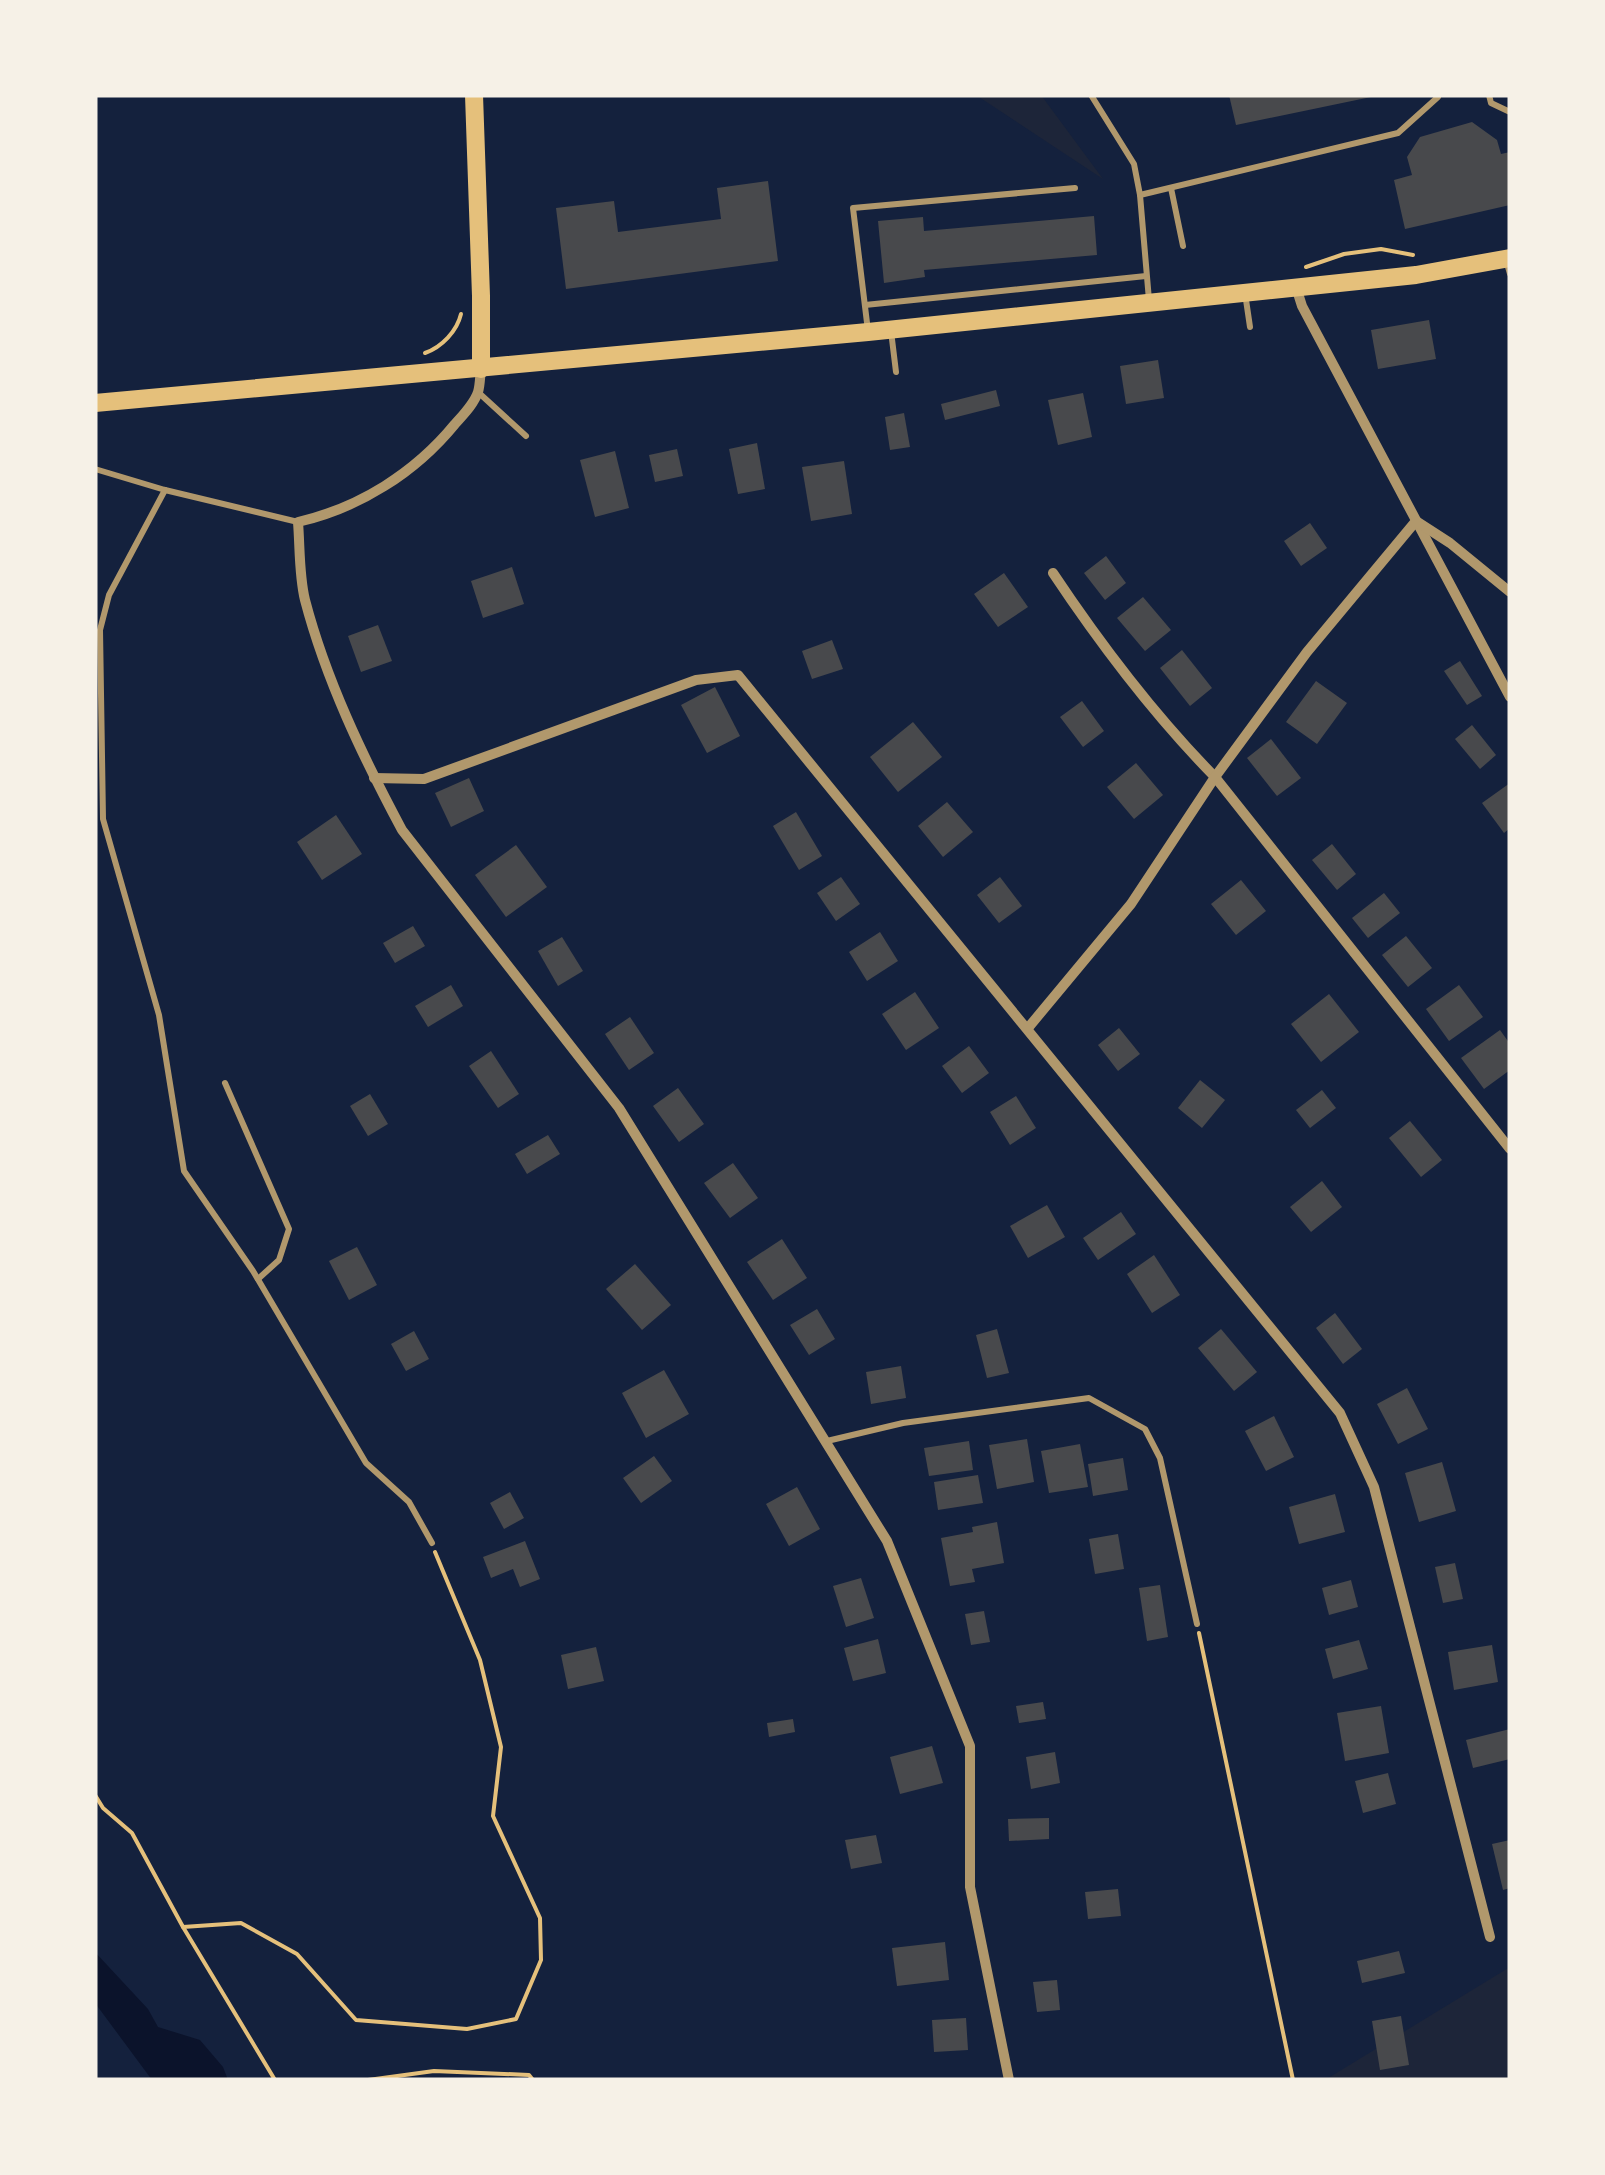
<svg xmlns="http://www.w3.org/2000/svg" width="1605" height="2175" font-family="'Noto Sans',sans-serif">
  <style>
    .green { fill: #1d2539 }
    .water { fill: #0b132b }
    .building { fill: #48494c }
    .lines { fill: none; stroke-linecap: round; stroke-linejoin: round }
    .path { stroke: #e5c07b; stroke-width: 4 }
    .service { stroke: #b1986c; stroke-width: 6 }
    .minor { stroke: #b1986c; stroke-width: 10 }
    .secondary { stroke: #e5c07b; stroke-width: 18 }
  </style>
  <rect width="100%" height="100%" fill="#14213d"/>
  <g class="green">
    <polygon points="976,95 1041,95 1103,179"/>
    <polygon points="1510,1967 1510,2080 1325,2080"/>
  </g>
  <polygon class="water" points="95,1952 148,2009 158,2027 200,2040 223,2067 228,2080 152,2080 95,2003"/>
  <g class="building">
    <polygon points="1229,95 1371,95 1371,97 1236,125"/>
    <polygon points="1472,122 1497,140 1501,154 1510,152 1510,205 1405,229 1394,180 1412,175 1407,157 1420,137"/>
    <polygon points="768,181 778,261 566,289 556,208 614,201 618,232 721,219 717,188"/>
    <polygon points="1094,216 1097,255 924,270 925,277 884,283 878,221 923,217 924,231"/>
    <polygon points="1429,320 1436,359 1378,369 1371,330"/>
    <polygon points="1158,360 1164,398 1126,404 1120,366"/>
    <polygon points="996,390 1000,406 945,420 941,404"/>
    <polygon points="1083,393 1092,437 1058,445 1048,400"/>
    <polygon points="904,413 910,447 890,450 885,417"/>
    <polygon points="757,443 765,489 738,494 729,449"/>
    <polygon points="677,449 683,476 655,482 649,455"/>
    <polygon points="615,451 629,508 595,517 580,460"/>
    <polygon points="844,461 852,514 811,521 802,467"/>
    <polygon points="1310,523 1327,548 1301,566 1284,541"/>
    <polygon points="1106,556 1126,583 1105,600 1084,573"/>
    <polygon points="512,567 524,604 483,618 471,581"/>
    <polygon points="1004,573 1028,607 998,627 974,594"/>
    <polygon points="1143,597 1171,630 1145,651 1117,618"/>
    <polygon points="378,625 392,661 361,672 348,636"/>
    <polygon points="832,640 843,669 812,679 802,651"/>
    <polygon points="1182,650 1212,688 1190,706 1160,668"/>
    <polygon points="1460,661 1482,696 1467,705 1444,671"/>
    <polygon points="1316,681 1347,703 1317,744 1286,722"/>
    <polygon points="715,687 740,736 707,753 681,705"/>
    <polygon points="1082,701 1104,731 1083,747 1060,717"/>
    <polygon points="913,722 942,757 898,792 870,757"/>
    <polygon points="1472,725 1496,755 1480,769 1455,739"/>
    <polygon points="1271,739 1301,778 1277,796 1247,758"/>
    <polygon points="1136,763 1163,795 1134,819 1107,787"/>
    <polygon points="469,778 484,811 451,827 435,793"/>
    <polygon points="1510,783 1510,828 1504,833 1482,803"/>
    <polygon points="947,802 973,832 943,857 918,826"/>
    <polygon points="796,812 822,856 799,870 773,826"/>
    <polygon points="336,815 362,854 322,880 297,842"/>
    <polygon points="1332,844 1356,874 1337,890 1312,860"/>
    <polygon points="516,845 547,887 506,917 475,875"/>
    <polygon points="841,877 860,904 836,921 817,893"/>
    <polygon points="1000,877 1022,906 999,923 977,895"/>
    <polygon points="1241,880 1266,911 1236,935 1211,904"/>
    <polygon points="1384,893 1400,913 1368,938 1352,918"/>
    <polygon points="413,926 425,946 395,963 383,943"/>
    <polygon points="880,932 898,961 867,981 849,952"/>
    <polygon points="1406,936 1432,968 1408,987 1382,955"/>
    <polygon points="562,937 583,971 558,986 538,951"/>
    <polygon points="451,985 463,1006 428,1027 415,1006"/>
    <polygon points="1459,985 1483,1017 1449,1041 1426,1009"/>
    <polygon points="915,992 939,1028 906,1050 882,1014"/>
    <polygon points="1329,994 1359,1032 1321,1062 1291,1024"/>
    <polygon points="630,1017 654,1053 629,1070 605,1034"/>
    <polygon points="1119,1028 1140,1054 1118,1071 1098,1045"/>
    <polygon points="1500,1030 1510,1044 1510,1070 1484,1089 1461,1058"/>
    <polygon points="969,1046 989,1073 962,1093 942,1066"/>
    <polygon points="491,1051 519,1094 498,1108 469,1066"/>
    <polygon points="1200,1080 1225,1100 1202,1128 1178,1108"/>
    <polygon points="678,1088 704,1124 679,1142 653,1106"/>
    <polygon points="1322,1090 1336,1108 1310,1128 1296,1110"/>
    <polygon points="370,1094 388,1124 368,1136 350,1106"/>
    <polygon points="1016,1096 1036,1128 1010,1145 990,1112"/>
    <polygon points="1410,1121 1442,1160 1421,1177 1389,1138"/>
    <polygon points="548,1135 560,1154 527,1174 515,1154"/>
    <polygon points="733,1163 758,1198 730,1218 704,1183"/>
    <polygon points="1322,1181 1342,1207 1311,1232 1290,1207"/>
    <polygon points="1047,1205 1065,1237 1028,1258 1010,1226"/>
    <polygon points="1121,1212 1136,1234 1098,1260 1083,1238"/>
    <polygon points="782,1239 807,1278 773,1300 747,1262"/>
    <polygon points="357,1247 377,1285 349,1300 329,1261"/>
    <polygon points="1154,1255 1180,1295 1152,1313 1127,1274"/>
    <polygon points="635,1264 671,1305 642,1330 606,1289"/>
    <polygon points="817,1309 835,1339 809,1355 790,1325"/>
    <polygon points="1335,1313 1362,1349 1343,1364 1316,1328"/>
    <polygon points="997,1329 1009,1373 987,1378 976,1335"/>
    <polygon points="1221,1329 1257,1372 1234,1391 1198,1348"/>
    <polygon points="414,1331 429,1359 406,1371 391,1344"/>
    <polygon points="901,1366 906,1398 871,1404 866,1372"/>
    <polygon points="664,1370 689,1414 646,1438 622,1393"/>
    <polygon points="1407,1388 1428,1429 1398,1444 1377,1404"/>
    <polygon points="1274,1416 1294,1457 1266,1471 1245,1431"/>
    <polygon points="1027,1439 1034,1482 997,1489 989,1445"/>
    <polygon points="969,1441 973,1470 929,1476 924,1448"/>
    <polygon points="1080,1444 1088,1487 1049,1493 1041,1451"/>
    <polygon points="654,1456 672,1481 641,1503 623,1478"/>
    <polygon points="1123,1458 1128,1490 1093,1496 1088,1464"/>
    <polygon points="1442,1462 1456,1511 1419,1522 1405,1473"/>
    <polygon points="978,1475 983,1503 938,1510 934,1482"/>
    <polygon points="797,1487 820,1529 789,1546 766,1504"/>
    <polygon points="510,1492 524,1518 504,1529 490,1503"/>
    <polygon points="1335,1494 1345,1532 1299,1544 1289,1507"/>
    <polygon points="997,1522 1004,1563 972,1569 975,1582 950,1586 941,1538 973,1532 972,1527"/>
    <polygon points="1118,1534 1124,1569 1095,1574 1089,1539"/>
    <polygon points="525,1541 540,1579 520,1587 513,1569 491,1578 483,1557"/>
    <polygon points="1455,1563 1463,1599 1443,1603 1435,1567"/>
    <polygon points="861,1578 874,1618 846,1627 833,1586"/>
    <polygon points="1351,1580 1358,1607 1329,1615 1322,1588"/>
    <polygon points="1160,1585 1168,1637 1147,1641 1139,1588"/>
    <polygon points="984,1611 990,1642 971,1645 965,1614"/>
    <polygon points="878,1639 886,1673 853,1681 844,1648"/>
    <polygon points="1359,1640 1368,1669 1333,1679 1325,1649"/>
    <polygon points="1492,1645 1498,1682 1454,1690 1448,1652"/>
    <polygon points="596,1647 604,1681 568,1689 561,1655"/>
    <polygon points="1043,1702 1046,1719 1019,1723 1016,1706"/>
    <polygon points="1381,1706 1389,1753 1345,1761 1337,1713"/>
    <polygon points="793,1719 795,1732 769,1737 767,1723"/>
    <polygon points="1510,1729 1510,1759 1473,1768 1466,1740"/>
    <polygon points="932,1746 943,1783 900,1794 890,1757"/>
    <polygon points="1055,1752 1060,1783 1031,1789 1026,1757"/>
    <polygon points="1388,1773 1396,1804 1363,1813 1355,1781"/>
    <polygon points="1049,1818 1049,1839 1009,1841 1008,1819"/>
    <polygon points="876,1835 882,1863 851,1869 845,1840"/>
    <polygon points="1510,1840 1510,1888 1503,1890 1492,1844"/>
    <polygon points="1118,1889 1121,1916 1088,1919 1085,1892"/>
    <polygon points="945,1942 949,1980 897,1986 892,1948"/>
    <polygon points="1399,1951 1405,1973 1362,1983 1357,1961"/>
    <polygon points="1057,1980 1060,2010 1037,2012 1033,1982"/>
    <polygon points="1401,2016 1409,2065 1380,2070 1372,2021"/>
    <polygon points="966,2018 968,2050 934,2052 932,2020"/>
  </g>
  <g class="lines">
    <g class="path">
      <polyline points="1306,267 1344,254 1381,249 1413,255"/>
      <path d="M425,353c17,-6 32,-22 36,-39"/>
      <polyline points="1199,1633 1293,2080"/>
      <polyline points="95,1795 103,1808 132,1833 183,1927 241,1923 297,1954 356,2020 467,2029 516,2019 541,1960 540,1918 493,1816 501,1747 480,1660 435,1552"/>
      <polyline points="183,1927 275,2080"/>
      <polyline points="368,2080 434,2071 529,2075 533,2080"/>
    </g>
    <g class="service">
      <polyline points="1091,95 1134,164 1140,195"/>
      <polyline points="1489,95 1491,103 1510,112"/>
      <polyline points="1171,188 1183,246"/>
      <polyline points="1506,260 1510,274"/>
      <polyline points="1245,293 1250,327"/>
      <polyline points="1149,300 1140,195 1398,133 1438,97"/>
      <polyline points="865,305 1146,276"/>
      <polyline points="868,331 853,208 1075,188"/>
      <polyline points="891,331 896,372"/>
      <polyline points="479,393 526,436"/>
      <polyline points="95,469 165,490 298,522"/>
      <polyline points="165,490 109,595 100,630 103,819 159,1015 184,1171 253,1271 366,1463 409,1502 432,1543"/>
      <polyline points="225,1083 289,1229 279,1260 258,1279"/>
      <polyline points="827,1441 903,1423 1089,1398 1145,1429 1160,1458 1197,1624"/>
    </g>
    <g class="minor">
      <polyline points="1296,287 1302,306 1510,697"/>
      <path d="M481,369c-1,7 -1,17 -3,23 -4,12 -15,23 -23,32 -40,49 -96,84 -157,98 2,25 1,54 7,78 21,80 58,157 97,230l217,278 268,433 83,205v141l39,193"/>
      <path d="M1053,573c48,72 101,142 162,204l295,372"/>
      <polyline points="374,778 424,779 696,680 738,675 1340,1413 1374,1487 1490,1937"/>
      <polyline points="1028,1028 1131,904 1215,777 1307,652 1416,521 1450,543 1510,592"/>
    </g>
    <g class="secondary">
      <polyline points="474,95 481,296 481,369"/>
      <polyline points="95,403 868,332 1416,275 1510,258"/>
    </g>
  </g>
  <rect width="1605" height="2175" fill="none" stroke="#f6f1e7" stroke-width="195"/>
</svg>
